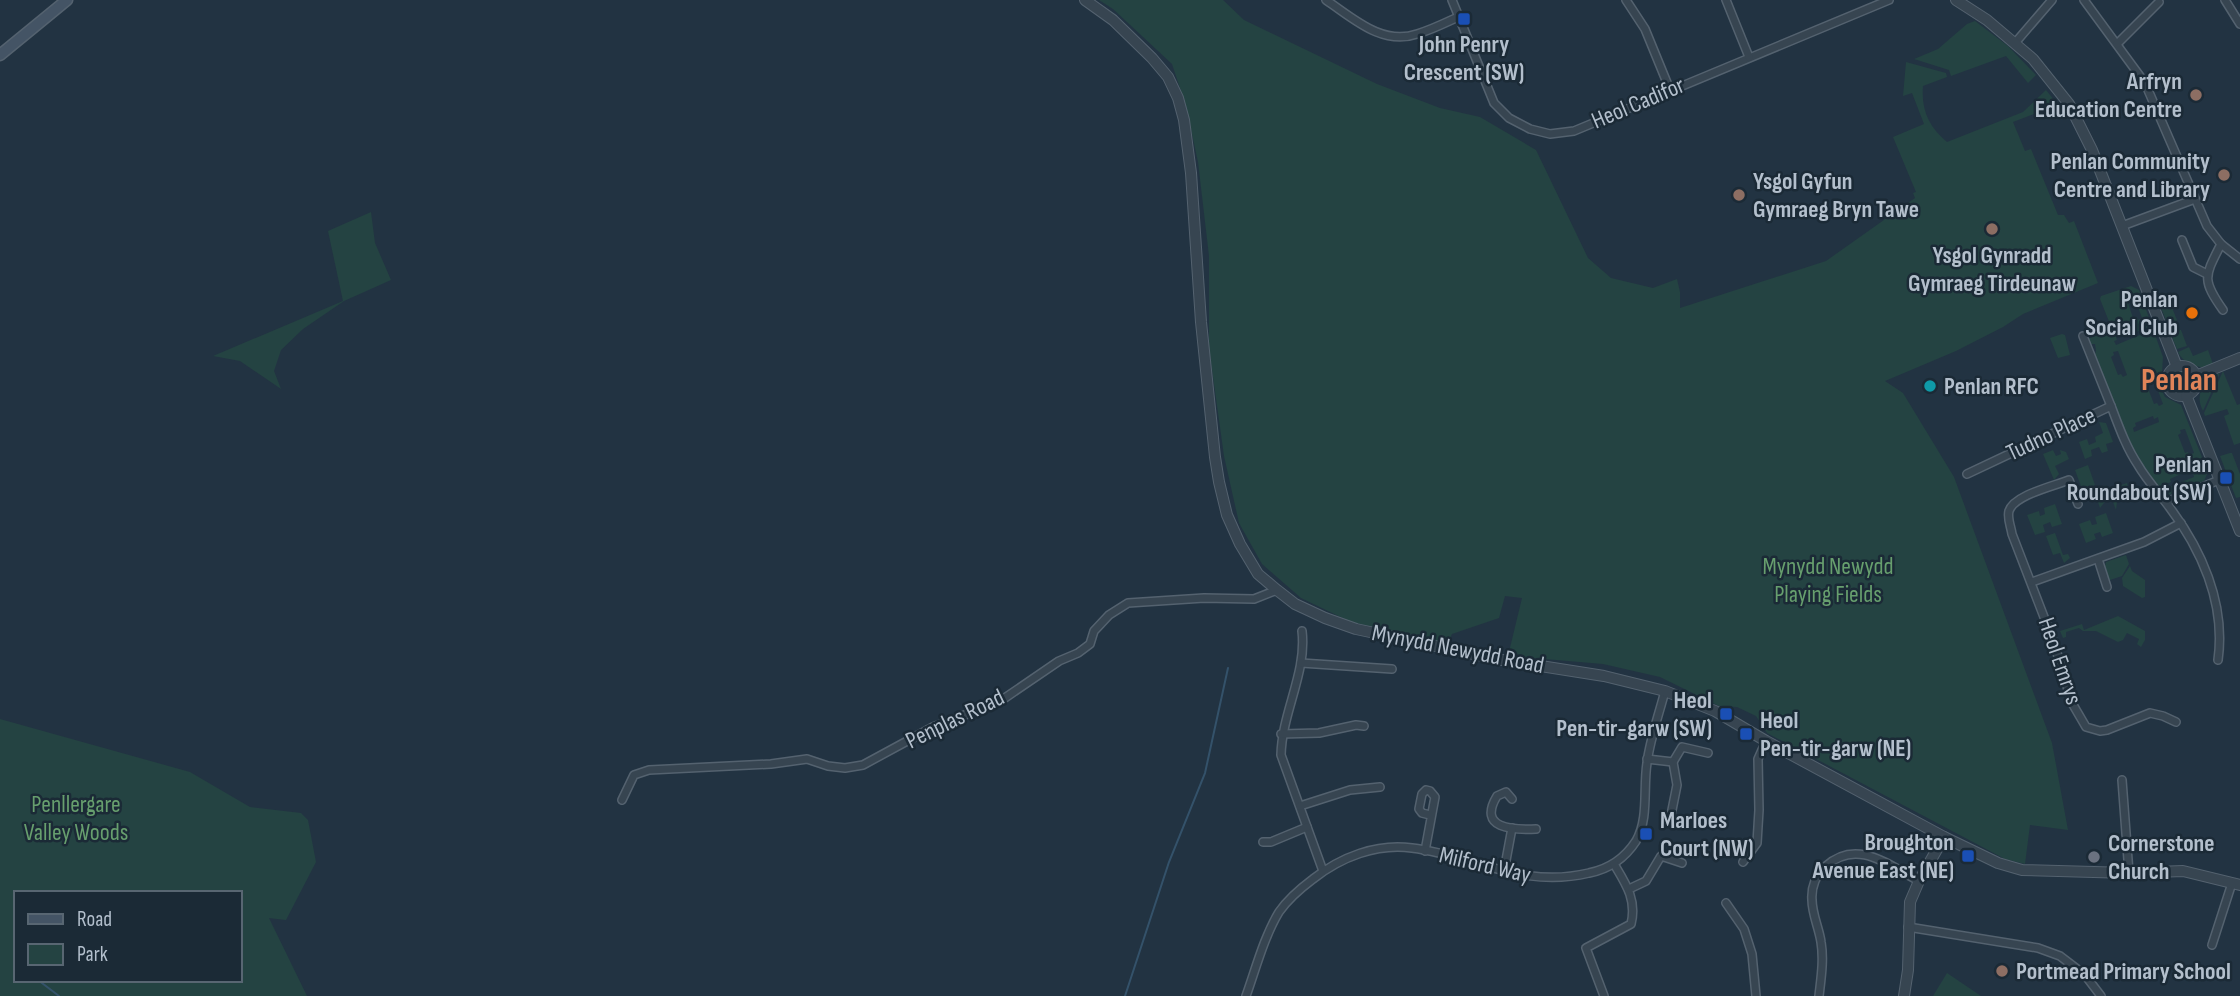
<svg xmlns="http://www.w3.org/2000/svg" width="2240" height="996" font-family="'Sofia Sans Condensed',sans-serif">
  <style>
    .green { fill: #244342; fill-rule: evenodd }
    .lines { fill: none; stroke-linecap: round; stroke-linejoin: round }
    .stream { stroke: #34526a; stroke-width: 2 }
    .minor-casing { stroke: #54626f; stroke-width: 10 }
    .tertiary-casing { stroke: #54626f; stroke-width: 12 }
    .secondary-casing { stroke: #54626f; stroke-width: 13 }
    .minor { stroke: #374551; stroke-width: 7 }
    .tertiary { stroke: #374551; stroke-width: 10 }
    .secondary { stroke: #445465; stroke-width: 10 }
    .transit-dot { fill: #1a4fb4; stroke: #1b2a36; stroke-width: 2.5 }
    .education-dot { fill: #8d6e63; stroke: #1b2a36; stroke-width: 2.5 }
    .food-dot { fill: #e8710a; stroke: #1b2a36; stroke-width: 2.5 }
    .culture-dot { fill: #0f9aa8; stroke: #1b2a36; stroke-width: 2.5 }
    .worship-dot { fill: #6b7280; stroke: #1b2a36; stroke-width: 2.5 }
    .labels { text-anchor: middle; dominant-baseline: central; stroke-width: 5; stroke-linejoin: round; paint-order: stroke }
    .poi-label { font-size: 24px; font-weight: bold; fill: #b3bfcc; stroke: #1b2a36; text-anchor: end }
    .street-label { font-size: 24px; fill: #b3bfcc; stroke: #1b2a36 }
    .park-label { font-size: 24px; fill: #679f6e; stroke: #1b2a36 }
    .district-label { font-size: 32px; font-weight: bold; fill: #e08459; stroke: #1b2a36 }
  </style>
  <rect width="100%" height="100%" fill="#223342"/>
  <g class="green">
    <path d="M1099,0h124l21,20 133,64 63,24 40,9 56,33 52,108 23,20 42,10 24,-9 3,13v16l146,-47 89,-63 -2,-5 3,-1 -23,-55 31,-13 -12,-31 -9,3 3,-34 40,11 1,4 -24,9c-2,24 6,41 24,56l76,-30 23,-22 12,15 -45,17 12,29 6,-2 27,66h6l5,8 5,-2 24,62 -75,31 -20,13 -47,24 -71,30 18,12 51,84 98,266 16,87 -38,-5 -5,39 -20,-5 -238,-126 -11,-17 -19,-9 -18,-1 -59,-29 -57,-13 -95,-8 14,-58 -17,-2 -6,22 -47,16 -5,10 -96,-22 -50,-24 -39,-34 -23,-41 -15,-67 -15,-108v-92l-11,-94 -12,-56 -14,-42 -59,-55z"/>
    <polygon points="1975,21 2008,46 2036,75 2028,83 2006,56 1951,76 1949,70 1914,59 1938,49 1967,24"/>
    <polygon points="371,212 375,243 391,280 344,301 303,329 281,350 274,371 281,389 240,361 213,356 343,301 328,231"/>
    <path d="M2131,286l8,4 24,67 -2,32 4,8 16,8 27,67 -4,9 -36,14c-31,-14 -61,-106 -74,-138l2,-6 -1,-7h-6l-2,-5 25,-10 -12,-30 1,-3zM2133,294l9,24 -4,2 -1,-3 -4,1 -6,-18 2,-1v-3zM2134,329l2,3 3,-1 1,4 -24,10 -2,-4 3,-1 -1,-3zM2118,351l9,24 -4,2 -2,-3 -3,1 -7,-18 3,-2 -1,-3zM2154,380l9,24 -4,2 -2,-3 -3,1 -7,-18 3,-2 -1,-3zM2153,416l1,3 4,-2 1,5 -25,10 -1,-4 3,-2 -1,-3zM2185,429l9,24 -5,2 -1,-3 -3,1 -7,-18 3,-2 -1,-3zM2188,471l1,3 4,-1 1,4 -25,10 -1,-4 3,-1 -1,-3z"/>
    <polygon points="2166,293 2177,320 2174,323 2173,320 2170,322 2171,326 2169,327 2156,296"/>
    <polygon points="2171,329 2174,333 2177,332 2176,329 2181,330 2187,346 2177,349 2169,330"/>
    <polygon points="2062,334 2065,335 2070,355 2058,358 2050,338"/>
    <path d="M2189,347l4,9 15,-6 5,14 -10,4c-10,-3 -21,-6 -25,-16z"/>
    <circle cx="2182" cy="381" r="11"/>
    <polygon points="2223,371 2237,405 2240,404 2240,443 2234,445 2224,416 2229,414 2227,409 2205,416 2204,413"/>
    <path d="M2220,373l-17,38c-9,-17 1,-31 17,-38z"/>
    <polygon points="2099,422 2106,423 2113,442 2106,444 2108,451 2102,453 2099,447 2091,450 2092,456 2085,459 2079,442 2087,439 2089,445 2096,442 2095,437 2103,433"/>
    <polygon points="2053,450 2056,456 2061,454 2060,450 2066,452 2069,459 2055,466 2059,474 2054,480 2043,454"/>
    <polygon points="2230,453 2232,453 2240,474 2240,497 2236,498 2220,456"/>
    <polygon points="2088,465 2095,485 2082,489 2075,470"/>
    <polygon points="2127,483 2128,488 2117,502 2116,510 2113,502 2115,497 2108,496 2105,492 2107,499 2100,508 2094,490 2106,485 2108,491 2113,489 2116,494 2115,487"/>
    <polygon points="2055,504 2062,524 2052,527 2050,522 2043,525 2045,532 2035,535 2027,515 2039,511 2040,516 2045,514 2044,508"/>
    <polygon points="2106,513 2113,533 2102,537 2100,532 2094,534 2096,539 2086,543 2079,524 2090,520 2092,525 2097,524 2095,517"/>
    <polygon points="2055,533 2063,555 2068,554 2070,558 2064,563 2060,553 2053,555 2046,536"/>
    <path d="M2126,555l3,9 -7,12 -12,4c-7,-5 -6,-11 -4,-18z"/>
    <polygon points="2130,566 2132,571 2145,580 2145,597 2142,598 2123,586 2122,578"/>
    <polygon points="2118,616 2145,631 2145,640 2141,647 2137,644 2139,639 2127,633 2123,640 2118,642 2096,631 2083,631 2079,628 2066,632 2066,637 2063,638 2060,631 2082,624 2084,630"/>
    <path d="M0,719l190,53 60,35 51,6 7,7 8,42 -30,58 -17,-2 38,78h-307zM16,893h224v87h-224z"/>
    <polygon points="1947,973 1981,996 1933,996"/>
  </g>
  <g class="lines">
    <g class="stream">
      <polyline points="38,980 59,996"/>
      <polyline points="1125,996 1169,862 1205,773 1228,668"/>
    </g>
    <defs>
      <g id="minor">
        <path d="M1326,0c27,18 56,46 91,34 14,-4 28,-11 41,-17"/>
        <polyline points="1452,0 1494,103 1509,118 1530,129 1550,134 1574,131 1889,0"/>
        <polyline points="1626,0 1645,29 1670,90"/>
        <polyline points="1726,0 1749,57"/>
        <polyline points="2084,0 2145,83 2207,226 2221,244 2240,259"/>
        <polyline points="2225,0 2240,24"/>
        <polyline points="2015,43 2052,0"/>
        <polyline points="2117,44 2159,2"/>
        <polyline points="2122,226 2195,199"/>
        <polyline points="2182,240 2193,267 2207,274"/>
        <path d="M2221,244c-16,32 -20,35 2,66"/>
        <polyline points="2083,336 2111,406"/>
        <path d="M1967,474l144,-68c8,21 15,41 27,59 8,14 19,26 29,39 34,44 59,99 51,156"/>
        <polyline points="2166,502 2219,480"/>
        <path d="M2078,504l-9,-24c-15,6 -55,15 -60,31 -2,7 2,16 3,23l42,109 18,60 14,24 14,4 7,-1 43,-17 13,3 13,6"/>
        <polyline points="2098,559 2107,587"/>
        <polyline points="2032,582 2144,542 2181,523"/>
        <path d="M1302,631c5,42 -20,81 -21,124l42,116"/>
        <polyline points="1301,663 1392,669"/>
        <polyline points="1281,734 1319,733 1356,725 1364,726"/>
        <polyline points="1647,759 1673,762 1682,747 1708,753"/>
        <polyline points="2122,780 2129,873"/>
        <path d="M1512,799l-6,-7 -9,4c-20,33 16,34 39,33"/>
        <polyline points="622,800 634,775 649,770 771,764 807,759 828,766 845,768 863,765 933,727 999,702 1059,661 1078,653 1090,644 1094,631 1109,615 1128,603 1204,598 1254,599 1277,590"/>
        <polyline points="1300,806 1350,790 1380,787"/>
        <polyline points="1670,820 1677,785 1673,762"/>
        <polyline points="1263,842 1271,842 1307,827"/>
        <polyline points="1425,851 1435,797 1430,791 1426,790 1422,794 1419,809 1422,813 1430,815"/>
        <polyline points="1743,862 1757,843 1759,810 1758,759 1766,741"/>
        <polyline points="1504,871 1512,828"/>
        <polyline points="1629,889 1646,881 1661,856 1682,863"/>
        <polyline points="1726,903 1744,929 1752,954 1756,996"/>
        <polyline points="1908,927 2038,948 2060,956 2085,975 2101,996"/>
        <polyline points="2212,945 2232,883"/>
        <path d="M1246,996c10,-28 18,-59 33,-84 9,-13 22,-24 34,-33 28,-22 64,-36 99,-31 64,8 109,41 177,25 20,-4 36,-15 47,-32 13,-22 7,-53 11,-78 3,-24 12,-49 18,-72"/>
        <path d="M1604,996l-18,-48 45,-24c6,-24 -5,-40 -17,-60"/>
        <path d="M1819,996c2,-18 5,-36 2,-54 -2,-14 -9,-28 -9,-42 -1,-13 4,-26 14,-34 31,-28 62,-1 93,15"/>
      </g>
      <g id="tertiary">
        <polyline points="1085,0 1113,20 1152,58 1168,77 1178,98 1184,120 1191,173 1201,322 1215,457 1219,482 1227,515 1240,544 1258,574 1277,590 1295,604 1325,618 1356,629 1496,659 1604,676 1665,691 1715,711 1766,741 1944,837 1998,863 2022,870 2129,873 2183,871 2240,885"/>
        <polyline points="1956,0 1987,20 2033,59 2069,104 2092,150 2177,367"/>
        <circle cx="2182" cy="381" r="15"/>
        <polyline points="2196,376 2240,358"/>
        <polyline points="2186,395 2240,531"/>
        <polyline points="1904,996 1908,970 1910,902 1919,881 1944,837"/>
      </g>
      <polyline id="secondary" points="0,55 67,0"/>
    </defs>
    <use href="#minor" class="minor-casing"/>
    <use href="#tertiary" class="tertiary-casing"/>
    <use href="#secondary" class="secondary-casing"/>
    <use href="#minor" class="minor"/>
    <use href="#tertiary" class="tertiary"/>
    <use href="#secondary" class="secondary"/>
  </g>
  <g class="transit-dot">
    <rect x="1457" y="12" width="14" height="14" rx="3.5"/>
    <rect x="2219" y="471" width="14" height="14" rx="3.5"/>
    <rect x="1719" y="707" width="14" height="14" rx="3.5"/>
    <rect x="1739" y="727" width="14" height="14" rx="3.5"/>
    <rect x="1639" y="827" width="14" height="14" rx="3.5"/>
    <rect x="1961" y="849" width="14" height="14" rx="3.5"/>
  </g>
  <g class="education-dot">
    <circle cx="2196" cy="95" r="7"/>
    <circle cx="2224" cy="175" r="7"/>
    <circle cx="1739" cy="195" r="7"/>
    <circle cx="1992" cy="229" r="7"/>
    <circle cx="2002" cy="971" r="7"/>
  </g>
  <circle class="food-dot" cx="2192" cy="313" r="7"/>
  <circle class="culture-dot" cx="1930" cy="386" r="7"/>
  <circle class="worship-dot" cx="2094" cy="857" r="7"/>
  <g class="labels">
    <g class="poi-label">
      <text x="1464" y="44" text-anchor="middle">John Penry<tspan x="1464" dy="28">Crescent (SW)</tspan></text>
      <text x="2182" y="81">Arfryn<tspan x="2182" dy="28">Education Centre</tspan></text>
      <text x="2210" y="161">Penlan Community<tspan x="2210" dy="28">Centre and Library</tspan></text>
      <text x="1753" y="181" text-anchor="start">Ysgol Gyfun<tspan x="1753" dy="28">Gymraeg Bryn Tawe</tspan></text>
      <text x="1992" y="255" text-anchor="middle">Ysgol Gynradd<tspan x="1992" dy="28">Gymraeg Tirdeunaw</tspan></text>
      <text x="2178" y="299">Penlan<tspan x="2178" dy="28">Social Club</tspan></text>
      <text x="1944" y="386" text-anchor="start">Penlan RFC</text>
      <text x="2212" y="464">Penlan<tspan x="2212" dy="28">Roundabout (SW)</tspan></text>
      <text x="1712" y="700">Heol<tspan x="1712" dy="28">Pen-tir-garw (SW)</tspan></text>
      <text x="1760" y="720" text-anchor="start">Heol<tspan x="1760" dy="28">Pen-tir-garw (NE)</tspan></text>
      <text x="1660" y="820" text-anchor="start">Marloes<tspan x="1660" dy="28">Court (NW)</tspan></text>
      <text x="1954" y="842">Broughton<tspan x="1954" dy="28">Avenue East (NE)</tspan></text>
      <text x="2108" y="843" text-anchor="start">Cornerstone<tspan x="2108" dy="28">Church</tspan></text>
      <text x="2016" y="971" text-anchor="start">Portmead Primary School</text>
    </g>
    <g class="street-label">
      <text transform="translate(1638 103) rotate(-23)">Heol Cadifor</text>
      <text transform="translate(2051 434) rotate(-25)">Tudno Place</text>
      <text transform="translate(1458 649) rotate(11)">Mynydd Newydd Road</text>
      <text transform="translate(2060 661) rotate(71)">Heol Emrys</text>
      <text transform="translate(955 719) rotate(-26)">Penplas Road</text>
      <text transform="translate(1485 865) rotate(13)">Milford Way</text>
    </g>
    <g class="park-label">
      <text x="1828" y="566">Mynydd Newydd<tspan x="1828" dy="28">Playing Fields</tspan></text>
      <text x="76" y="804">Penllergare<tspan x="76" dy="28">Valley Woods</tspan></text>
    </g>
    <g class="district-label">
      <text x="2179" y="380">Penlan</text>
    </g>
  </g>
  <rect x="14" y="891" width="228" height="91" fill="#1b2a36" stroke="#586672" stroke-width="2"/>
  <rect x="28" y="914" width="35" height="10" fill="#445465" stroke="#586672" stroke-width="2"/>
  <text x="77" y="926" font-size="21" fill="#b3bfcc">Road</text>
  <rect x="28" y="944" width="35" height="21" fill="#244342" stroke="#586672" stroke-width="2"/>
  <text x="77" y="961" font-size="21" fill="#b3bfcc">Park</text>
</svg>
